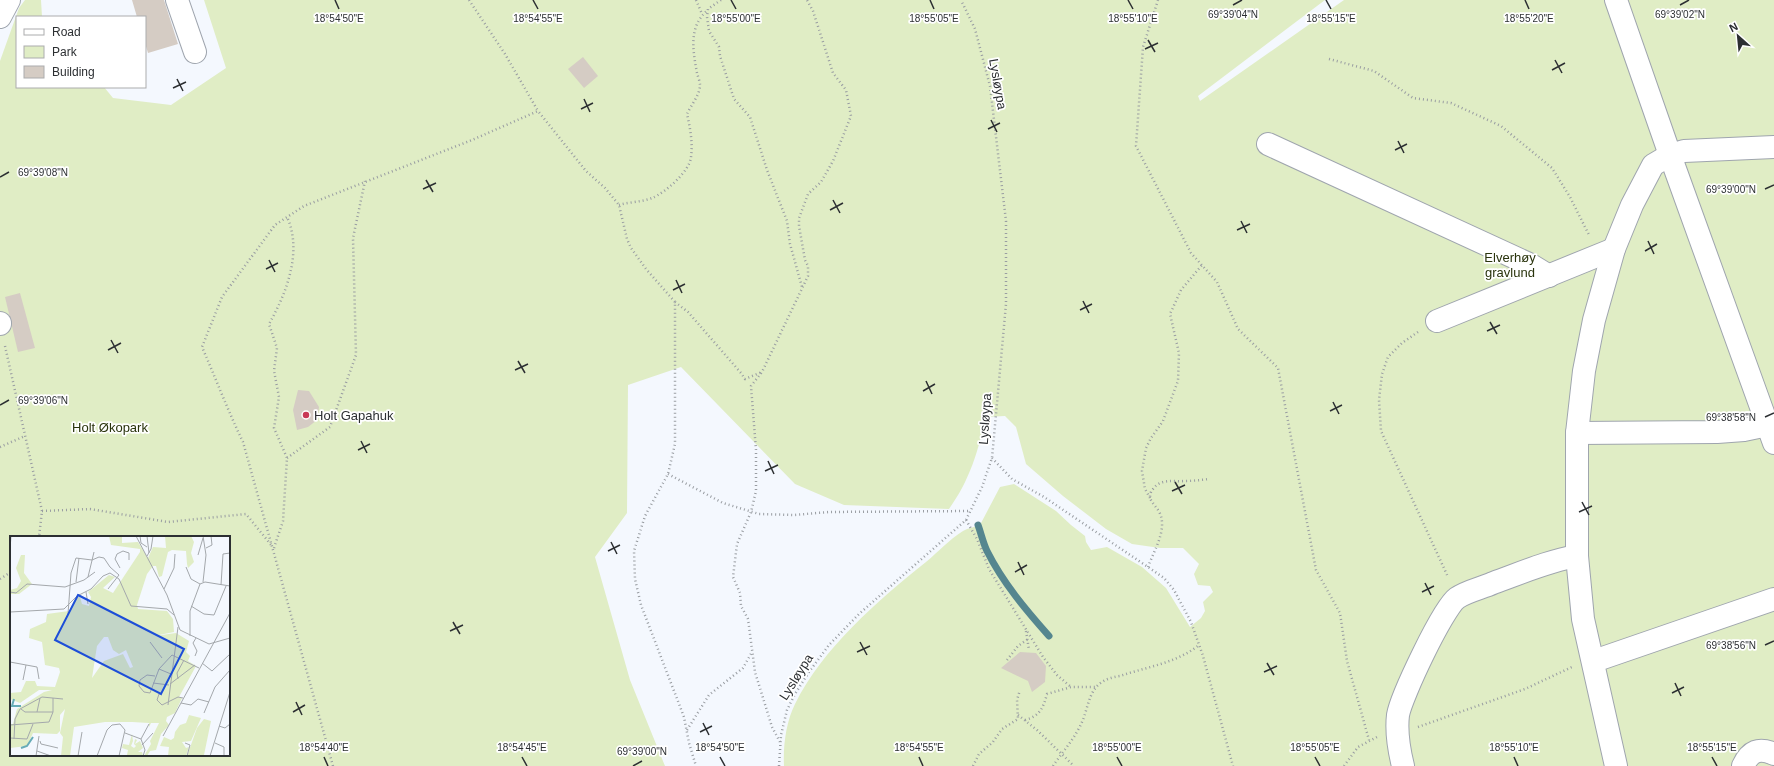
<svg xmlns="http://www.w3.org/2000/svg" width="1774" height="766" font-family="Helvetica,sans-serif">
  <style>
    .green { fill: #e0edc5; fill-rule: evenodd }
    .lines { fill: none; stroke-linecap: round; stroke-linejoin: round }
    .stream { stroke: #55868f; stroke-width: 7 }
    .building { fill: #d5ccc4 }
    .minor-casing { stroke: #9fa5ae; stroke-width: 24 }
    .path { stroke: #999da2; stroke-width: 2.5; stroke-dasharray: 1 3; stroke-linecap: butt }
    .minor { stroke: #fff; stroke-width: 22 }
    .ticks { fill: none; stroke: #2c2f32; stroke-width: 1.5 }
    .poi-dot { fill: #c93957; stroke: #fff; stroke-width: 1.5 }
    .labels { text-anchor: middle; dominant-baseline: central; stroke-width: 3.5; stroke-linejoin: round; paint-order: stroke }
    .street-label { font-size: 13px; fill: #2c2f32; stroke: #fff }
    .park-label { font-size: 13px; fill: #2a340d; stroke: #fff }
    .poi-label { font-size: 13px; fill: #2c2f32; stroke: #fff; text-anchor: start }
    .inset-river { fill: none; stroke: #67acb7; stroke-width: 2 }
    .inset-road { fill: none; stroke: #a4a8ac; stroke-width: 1 }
    .view { fill: #1d4ed8; fill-opacity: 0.15; stroke: #1d4ed8; stroke-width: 2 }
    .inset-edge { fill: none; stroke: #2c2f32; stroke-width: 2 }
    .ticks-label { font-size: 10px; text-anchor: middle; fill: #2c2f32; stroke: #fff; stroke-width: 3.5; stroke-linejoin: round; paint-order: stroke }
  </style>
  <rect width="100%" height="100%" fill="#f4f8fe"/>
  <path class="green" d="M25,0h16l1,17h-25v70h87l9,11 58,7 55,-37 -22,-68h1121l-127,96 2,5 144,-101h430v766h-990c-1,-20 2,-44 11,-62 27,-55 83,-104 131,-142 12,-10 24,-23 37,-31 5,-3 12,-4 17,-6l20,-38 14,-3 42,27 15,14 14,11 1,6 5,8 16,-3 35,20 24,21 24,39 11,-9 4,-7 -2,-9 10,-10 -3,-6 -12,-1 -4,-11 5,-10 -16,-16h-23l-28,-4 -26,-15 -43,-33 -37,-32 -10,-37 -11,-11 -19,1c-8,34 -16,63 -37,92l-105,-4 -49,-21 -114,-117 -53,18 -1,128 -32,44 35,123 35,86h-665v-705l19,-53zM11,537h218v218h-218z"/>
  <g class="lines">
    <path class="stream" d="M978,525c3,8 5,18 9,26 16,32 39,59 62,85"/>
  </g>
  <g class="building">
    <polygon points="132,0 164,0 178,44 148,53 145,43 145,17 137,17"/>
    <polygon points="583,57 598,76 584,88 568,69"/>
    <polygon points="20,293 35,348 18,352 5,297"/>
    <polygon points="298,390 309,391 319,407 317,420 308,427 297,430 293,410"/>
    <polygon points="1020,652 1036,653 1046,666 1045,682 1032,692 1028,681 1001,668"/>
  </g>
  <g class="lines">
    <defs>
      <g id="minor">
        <polyline points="177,0 195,52"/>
        <polyline points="1616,0 1670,155 1774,443"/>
        <polyline points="0,17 9,0"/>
        <polyline points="1268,144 1531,265 1549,276"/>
        <polyline points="1437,321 1614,249"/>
        <polyline points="0,323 0,324"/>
        <polyline points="1577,433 1717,432 1744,430 1768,425"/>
        <polyline points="1594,661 1774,599"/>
        <path d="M1403,766c-4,-16 -7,-34 -5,-51 3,-18 45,-107 59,-117 10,-7 25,-10 36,-15 28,-10 55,-22 84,-27"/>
        <polyline points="1616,766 1583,619 1577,556 1577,433 1584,371 1594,320 1614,249 1632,205 1653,165 1670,155 1684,151 1774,147"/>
        <path d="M1743,766c7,-15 16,-19 31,-12"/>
      </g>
    </defs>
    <use href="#minor" class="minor-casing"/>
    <g class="path">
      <polyline points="469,0 505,54 538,111"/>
      <polyline points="696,0 702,14"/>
      <polyline points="721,0 708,9 707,17 709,31 719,47 720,56 734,99 750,117 767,170 787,221 790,244 802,287"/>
      <polyline points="1158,0 1143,47 1136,146 1191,253 1217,282 1238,329 1278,368 1316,570 1340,613 1347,661 1369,740"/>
      <polyline points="1329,59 1374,71 1413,98 1451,103 1501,126 1552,168 1570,197 1589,235"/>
      <path d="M619,205c10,-3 23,-3 33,-7 13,-5 38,-27 39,-41 2,-14 -1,-30 -4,-43 4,-9 13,-19 13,-29 0,-3 -2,-8 -3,-12 -4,-22 -9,-47 11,-63"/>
      <polyline points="675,302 688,312 741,373 745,379 762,372"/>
      <polyline points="1418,332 1402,343 1388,357 1382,374 1379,400 1381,431 1448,577"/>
      <polyline points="5,346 42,511 39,537"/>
      <polyline points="0,447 25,436"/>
      <polyline points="287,458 330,427 356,355 353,238 365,181"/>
      <polyline points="992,458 1012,479 1044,497 1148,567 1164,578 1174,590 1191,622 1203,656 1233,766"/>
      <polyline points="668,474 723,503 759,514 794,515 829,512 970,511"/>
      <polyline points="1150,498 1145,489 1142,471 1146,448 1151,438 1163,421 1178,381 1179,353 1170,314 1181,290 1202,265"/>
      <polyline points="42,511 90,509 168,522 246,514 272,546"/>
      <polyline points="966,520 977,539 989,569 1043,657 1057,675 1071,687"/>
      <path d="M274,548l9,-27 4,-63 -13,-30 5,-31 -5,-26 3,-23 -8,-24c17,-30 34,-72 18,-107"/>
      <path d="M1148,567c5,-14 15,-30 14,-45 -1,-13 -9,-16 -12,-24 0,-4 1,-7 3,-9 8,-11 20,-7 32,-8 8,0 16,-1 24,-2"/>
      <polyline points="0,579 11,572"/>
      <polyline points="1026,631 1029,650"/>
      <polyline points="1007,660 1018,646 1028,639"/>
      <polyline points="1018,715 1037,730 1074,766"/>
      <path d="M1025,720c15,-4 18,-12 22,-26l24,-7h25"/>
      <polyline points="1418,727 1525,689 1572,667"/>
      <polyline points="687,730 709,695 743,668 752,652"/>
      <polyline points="780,742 772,727 755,672 748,619 741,606 740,593 733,577 737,544 751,512 756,491 756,450 751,386 762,372 808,276 808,266 805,260 799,226 799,218 808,194 821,182 833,161 851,116 846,90 833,73 813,11 807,0"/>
      <path d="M333,766l-90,-324c-15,-31 -27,-63 -41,-95l20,-50 53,-72 29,-19 168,-66 66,-29 48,60 19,17 14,17 8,34 4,9 15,21 29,33v142l-7,30 -23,42 -11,35 1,28 6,26 43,112 5,26 7,23"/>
      <polyline points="779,766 781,735 787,710 795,694 809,672 829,645 859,614 966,520 982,487 992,458 1006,304 1006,221 990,86 975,29 961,0"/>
      <polyline points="973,766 979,754 993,742 1002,729 1018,719 1017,700 1020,690"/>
      <path d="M1053,766c8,-12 18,-23 25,-36 14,-23 6,-49 42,-54 26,-9 57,-13 79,-31"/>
      <polyline points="1344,766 1358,747 1377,737"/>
    </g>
    <use href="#minor" class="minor"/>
  </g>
  <path class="ticks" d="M335,0l4,9M533,0l5,9M731,0l5,9M930,0l4,9M1128,0l5,9M1326,0l5,9M1525,0l4,9M1233,5l9,-5M1680,5l9,-5M1148,40l7,12M1145,49l13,-6M1555,60l7,13M1552,70l13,-7M177,79l6,12M173,88l13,-6M584,99l6,13M581,109l12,-6M991,120l6,12M988,129l12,-6M1398,141l6,12M1395,150l12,-6M0,177l9,-5M426,180l7,12M423,189l13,-6M1765,189l9,-4M833,200l7,13M830,210l13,-7M1241,221l6,12M1237,230l13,-6M1648,241l6,13M1645,251l12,-7M269,260l6,12M266,269l12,-6M676,280l6,13M673,290l12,-6M1083,301l6,12M1080,310l12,-6M1490,322l7,12M1487,331l13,-6M111,340l7,13M108,350l13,-7M518,361l7,12M515,370l13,-6M926,381l6,13M923,391l12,-7M1333,402l6,12M0,405l9,-5M1330,411l12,-6M1765,417l9,-4M361,441l6,12M358,450l12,-6M768,461l6,13M765,471l13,-6M1175,482l7,12M1172,491l13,-6M1582,502l7,13M1579,512l13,-6M611,542l6,12M608,551l12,-6M1018,562l6,13M1015,572l12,-7M1425,583l6,12M1422,592l12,-6M453,622l7,12M450,631l13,-6M860,642l7,13M1765,645l9,-4M857,652l13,-6M1267,663l7,12M1264,672l13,-6M1675,683l6,13M1672,693l12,-6M296,702l6,13M293,712l12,-7M703,723l6,12M700,732l12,-6M324,757l4,9M522,757l5,9M720,757l5,9M919,757l4,9M1117,757l5,9M1315,757l5,9M1514,757l4,9M1712,757l5,9M633,766l9,-5"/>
  <circle class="poi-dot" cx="306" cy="415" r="4"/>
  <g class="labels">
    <g class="street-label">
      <text transform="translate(998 84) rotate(80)">Lysløypa</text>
      <text transform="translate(985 419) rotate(-86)">Lysløypa</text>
      <text transform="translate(796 677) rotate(-58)">Lysløypa</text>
    </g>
    <g class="park-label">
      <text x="1510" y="257">Elverhøy<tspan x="1510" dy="15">gravlund</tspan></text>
      <text x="110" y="427">Holt Økopark</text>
    </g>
    <g class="poi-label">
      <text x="314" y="415">Holt Gapahuk</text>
    </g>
  </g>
  <g transform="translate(10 536)">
    <rect width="220" height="220" fill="#f4f8fe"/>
    <path d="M99,0h13v7l16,-1 10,16 5,-11 13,1 -1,-12h26l3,6 -3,11 3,9 -6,6 -1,-4 -1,-13 -14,-1 -4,2 -6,24 -3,1 -3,-11h-3l-6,8 -10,31 1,4 29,2 6,8 1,13 -20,4 22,-3 13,8 -3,11 4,4 -2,5 8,5 -17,31 3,1 -7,15 -8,4 -1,4 3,4 -8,9 -5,16 -6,1 -3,5h-3l7,-12 -1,-3 9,-18h-8l-2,4v-4l-17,-1h-27l-31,5 -4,29h-9l2,-19 -3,-4 5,-24 -5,6v16l-3,3 -24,-1 -6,13 -17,2v-24h3l4,-15 27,-17 8,-2h-13l-19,13 -10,-4v-6l11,-1 5,-11h9l2,5 18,1 5,-15 -1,-4 -14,-3 -3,-23 -13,-4 1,-9 16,-7 1,-8 22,-3 6,-12 8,-5 -3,3 2,7 7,2 2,-9 -3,-5 21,-17 6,2 -12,11 10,5 27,-41v-3l-29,-4zM94,101h4l5,13 6,4 7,-4 7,17 -3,1 -7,-14 -19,7 -12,17 5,-32zM11,19h4l-1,18 8,11 -13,10h-9v-4l7,-2 4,-7 -5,-13zM179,179l12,3 -10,23 -9,1 4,6 3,-1 -3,9h-18l1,-9 -9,-1 4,-9 7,3 3,-2 1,-6 5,-7 6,-2zM194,183l7,2 -7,34 -17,1 10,-28zM122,198l1,7 -2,5 3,2 2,-2 -2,-2 1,-5 2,1 -2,4 5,-3 3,7 -5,4h4l1,4 -16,-1 1,-5 -6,-2 1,-4 6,1z" fill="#e0edc5" fill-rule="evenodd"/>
    <path class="inset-river" d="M4,163l-2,7h9M11,212l6,-2 6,-9"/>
    <path class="inset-road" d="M126,0l31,59 13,35 29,14 21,-6M130,0l1,7 6,4M137,0l2,17M196,12l6,-3 -1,-9M0,13l1,-13M188,19l5,-17M137,20l4,-7 2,-13M176,31l5,12 9,5M110,32l-5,-9 2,-5 6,-3 6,2v7M78,41l6,-25M66,46l3,-24M193,46l3,-27 -3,-19M211,49l2,-31 7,-1M154,53l10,-21 1,-14M0,56l6,1 11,-9 38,3 19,-7 11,-8M76,56l2,12M181,70l13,8 10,1 12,-29M0,76l54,-3 13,-13 14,-7 12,-13 7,-3 9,6 12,27 36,3 7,6M58,78l3,-41 5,-15 16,2 7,-3 5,1 6,9 9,8 -11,14M180,100v-25l10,-27 5,-2 25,4M140,106l12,16M185,120l2,-5 -4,-8 3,-5M0,126l27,5 2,12M192,127l10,8 18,-17M149,133l12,5M145,140l-8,-1 -7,5 -1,6 5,6 6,1 9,-24 13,-14 27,13M168,143l-1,-6 7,-13M13,144l3,-15M143,147l16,2M160,148l25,-19M152,159l-3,-1 -2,6 5,5 16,-8 5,1M171,167l10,2 7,-6 11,3M158,169l10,-78M11,173l4,3h28M27,176l3,-14M194,177l11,-26 15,-17M0,189l39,-3 4,-10v-14M209,190l6,2 5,-4M115,197l16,6M153,200l67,-123M0,202l17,1 6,-15M4,203l1,-20 5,-10 22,-12 21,2M30,205l1,3 17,4M175,207l5,2 -3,11M205,207l9,4v9M132,209l11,-12M27,215l14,5M26,220l3,-20M68,220l4,-24M87,220l10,-26 5,-5 8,-1 5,6 -6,26M133,220l2,-6 -4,-11 8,-15M200,220l20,-64"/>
    <path class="view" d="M68,59l106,54 -23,45 -106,-54z"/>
    <rect width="220" height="220" class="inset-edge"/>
  </g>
  <g class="ticks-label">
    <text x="1233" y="18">69°39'04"N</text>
    <text x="1680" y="18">69°39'02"N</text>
    <text x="339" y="22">18°54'50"E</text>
    <text x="538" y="22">18°54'55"E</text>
    <text x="736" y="22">18°55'00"E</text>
    <text x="934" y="22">18°55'05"E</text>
    <text x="1133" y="22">18°55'10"E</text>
    <text x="1331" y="22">18°55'15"E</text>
    <text x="1529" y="22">18°55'20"E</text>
    <text x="43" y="176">69°39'08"N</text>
    <text x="1731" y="193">69°39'00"N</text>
    <text x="43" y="404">69°39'06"N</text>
    <text x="1731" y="421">69°38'58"N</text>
    <text x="1731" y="649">69°38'56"N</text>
    <text x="324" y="751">18°54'40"E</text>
    <text x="522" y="751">18°54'45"E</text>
    <text x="720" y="751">18°54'50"E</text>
    <text x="919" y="751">18°54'55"E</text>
    <text x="1117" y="751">18°55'00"E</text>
    <text x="1315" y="751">18°55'05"E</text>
    <text x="1514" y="751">18°55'10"E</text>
    <text x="1712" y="751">18°55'15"E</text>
    <text x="642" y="755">69°39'00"N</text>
  </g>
  <rect x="16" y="16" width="130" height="72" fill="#ffffff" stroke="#abacad"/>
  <rect x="24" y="29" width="20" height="6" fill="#ffffff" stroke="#abacad"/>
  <text x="52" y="36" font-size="12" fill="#2c2f32">Road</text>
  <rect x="24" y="46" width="20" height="12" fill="#e0edc5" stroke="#abacad"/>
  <text x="52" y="56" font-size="12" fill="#2c2f32">Park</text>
  <rect x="24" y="66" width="20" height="12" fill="#d5ccc4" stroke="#abacad"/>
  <text x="52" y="76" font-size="12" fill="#2c2f32">Building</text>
  <g transform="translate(1738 36) rotate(333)" stroke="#ffffff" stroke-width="3" paint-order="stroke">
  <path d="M0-3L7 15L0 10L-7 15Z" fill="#2c2f32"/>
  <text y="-6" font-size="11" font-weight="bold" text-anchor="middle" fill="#2c2f32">N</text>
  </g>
</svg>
